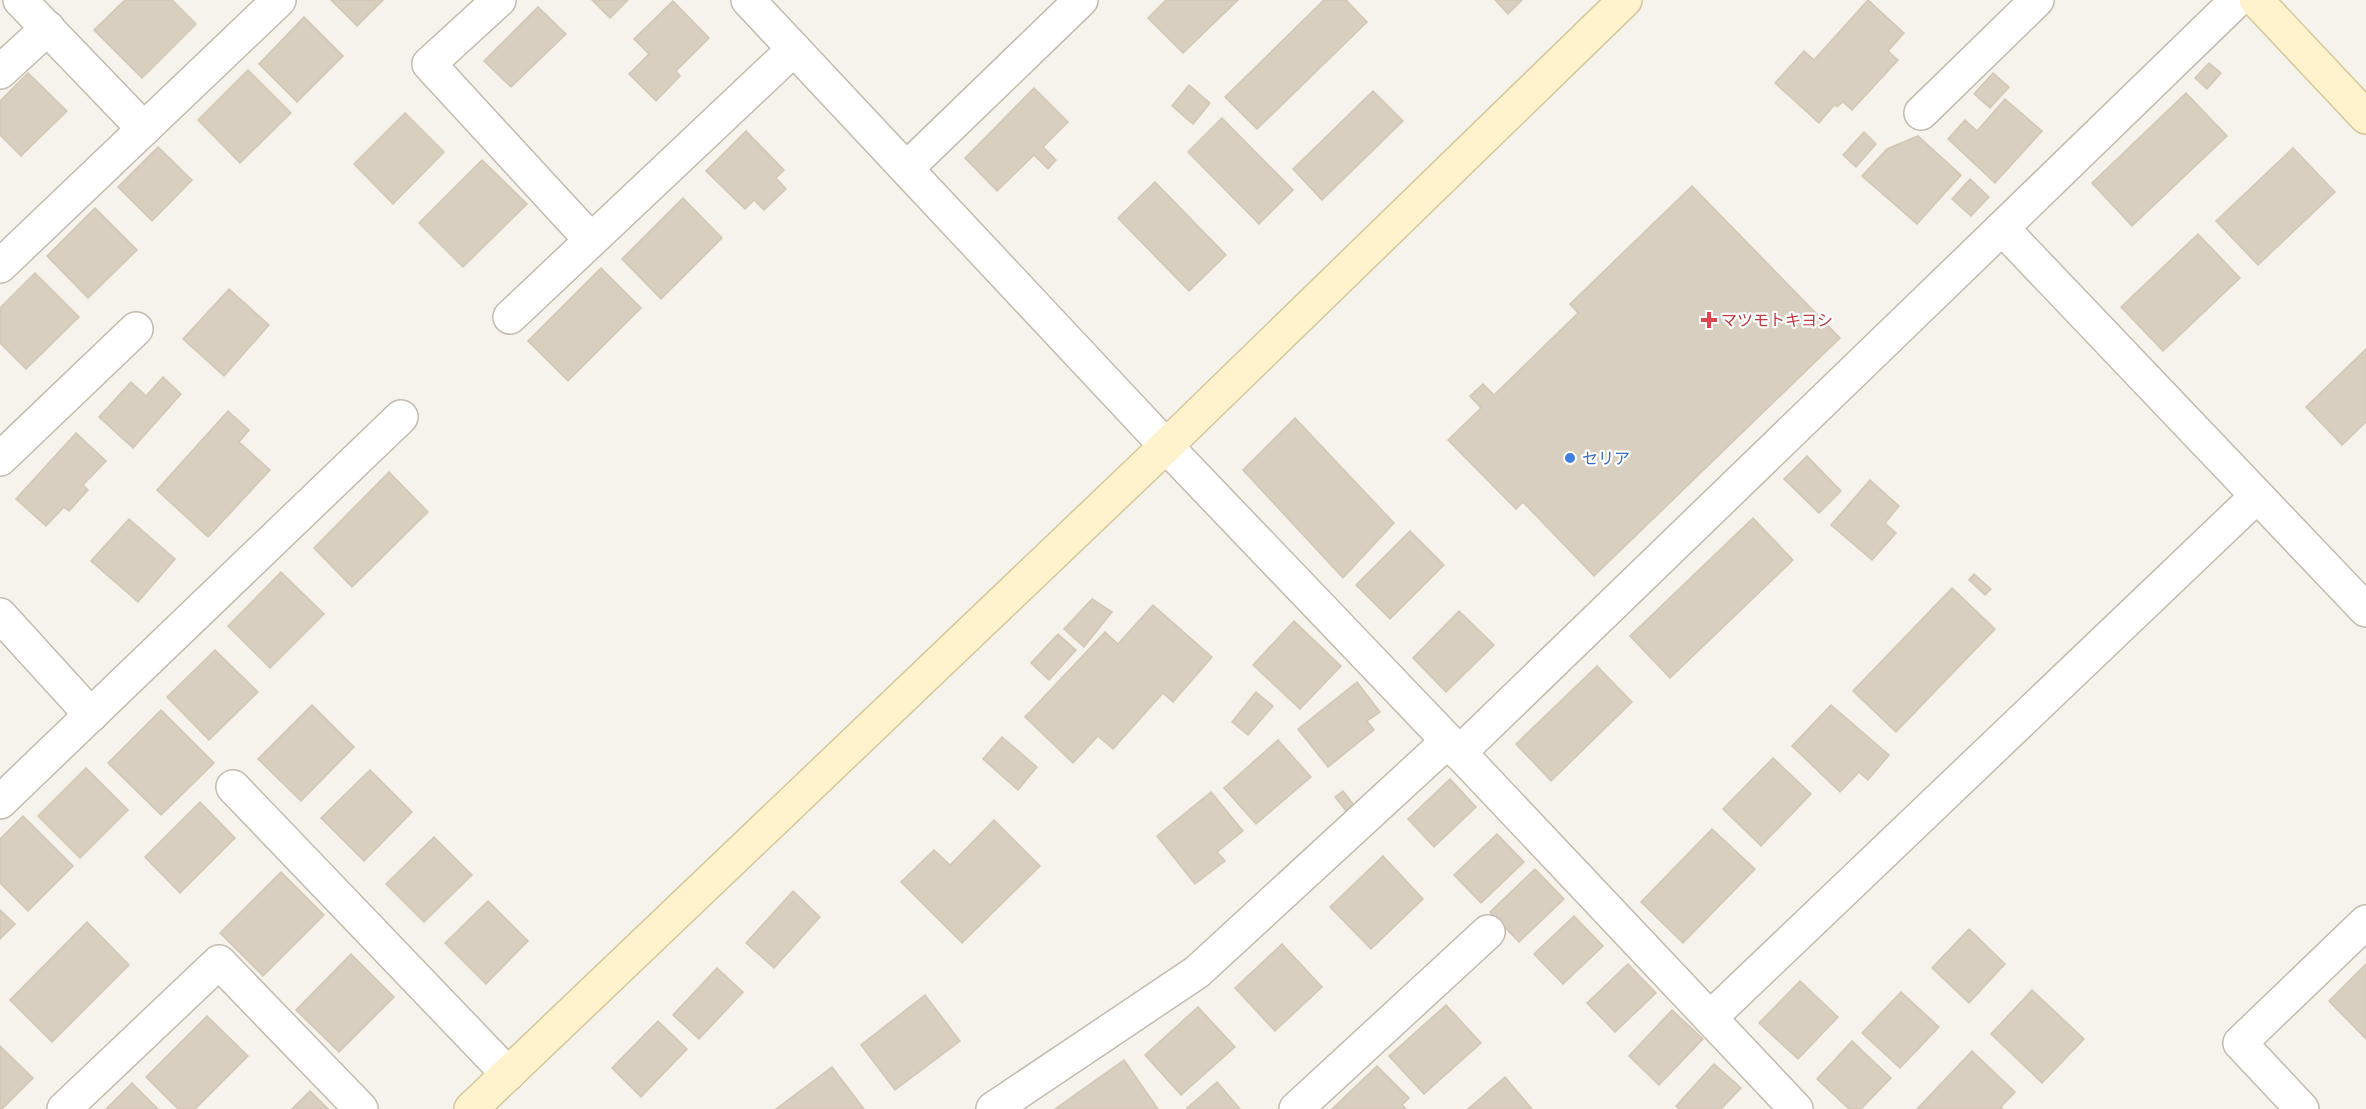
<svg xmlns="http://www.w3.org/2000/svg" width="2366" height="1109" font-family="'Work Sans','Noto Sans JP',sans-serif">
  <style>
    .building { fill: #d8cfc1; stroke: #d3c7b4; stroke-width: 1.5 }
    .lines { fill: none; stroke-linecap: round; stroke-linejoin: round }
    .street-casing { stroke: #c2bbae; stroke-width: 36 }
    .secondary-casing { stroke: #d6c79b; stroke-width: 36 }
    .street { stroke: #fff; stroke-width: 33 }
    .secondary { stroke: #fff3cd; stroke-width: 33 }
    .health-dot { fill: #e0444e; stroke: #fff; stroke-width: 2 }
    .shop-dot { fill: #3f7fe0; stroke: #fff; stroke-width: 2 }
    .labels { text-anchor: middle; dominant-baseline: central; stroke-width: 4.5; stroke-linejoin: round; paint-order: stroke }
    .health-label { font-size: 16px; fill: #be3a42; stroke: #fff; text-anchor: start }
    .shop-label { font-size: 16px; fill: #366cbe; stroke: #fff; text-anchor: start }
  </style>
  <rect width="100%" height="100%" fill="#f6f3ec"/>
  <g class="building">
    <polygon points="125,0 172,0 196,24 142,78 94,30"/>
    <polygon points="331,0 383,0 357,26"/>
    <polygon points="592,0 628,0 610,18"/>
    <polygon points="1166,0 1238,0 1183,53 1148,18"/>
    <polygon points="1324,0 1346,0 1367,22 1257,129 1225,97"/>
    <polygon points="1495,0 1522,0 1508,14"/>
    <polygon points="1868,0 1904,33 1888,51 1898,60 1852,110 1843,102 1837,107 1835,104 1819,123 1775,83 1804,51 1814,60"/>
    <polygon points="673,1 709,38 676,71 680,76 656,101 629,74 649,54 634,39"/>
    <polygon points="538,7 566,34 511,87 484,61"/>
    <polygon points="304,17 343,56 297,102 259,64"/>
    <polygon points="2209,63 2221,73 2207,89 2195,78"/>
    <polygon points="248,70 291,113 240,163 198,120"/>
    <polygon points="28,73 67,111 21,156 0,135 0,101"/>
    <polygon points="1993,73 2009,87 1990,108 1974,94"/>
    <polygon points="1189,85 1210,103 1193,124 1172,106"/>
    <polygon points="1034,88 1068,122 1043,147 1056,160 1048,169 1034,155 997,191 965,158"/>
    <polygon points="1373,91 1403,121 1322,200 1293,169"/>
    <polygon points="2186,93 2227,136 2132,226 2092,183"/>
    <polygon points="2005,99 2042,131 1995,183 1948,139 1965,120 1977,131"/>
    <polygon points="405,113 444,152 393,204 354,164"/>
    <polygon points="1222,118 1293,190 1259,224 1188,152"/>
    <polygon points="746,131 784,170 776,178 786,189 764,210 754,200 745,209 706,171"/>
    <polygon points="1864,132 1876,144 1856,167 1843,155"/>
    <polygon points="1918,136 1961,175 1917,224 1862,176 1887,149"/>
    <polygon points="158,147 192,180 152,221 118,187"/>
    <polygon points="2293,148 2335,192 2258,265 2216,221"/>
    <polygon points="482,160 527,204 463,267 419,223"/>
    <polygon points="1970,179 1989,197 1971,216 1952,199"/>
    <polygon points="1155,182 1226,255 1189,291 1118,218"/>
    <polygon points="1692,186 1840,338 1594,576 1523,502 1516,509 1448,440 1481,408 1470,396 1483,384 1494,395 1578,313 1570,304"/>
    <polygon points="683,198 722,238 661,299 622,259"/>
    <polygon points="95,208 137,250 88,298 47,256"/>
    <polygon points="2198,234 2240,278 2163,351 2121,307"/>
    <polygon points="601,268 641,308 568,381 528,341"/>
    <polygon points="35,273 79,317 26,369 0,343 0,308"/>
    <polygon points="229,289 269,325 224,376 183,339"/>
    <polygon points="2366,349 2366,422 2342,445 2306,407"/>
    <polygon points="163,377 181,394 133,448 99,417 131,382 146,396"/>
    <polygon points="228,411 249,430 239,442 270,470 208,537 157,490"/>
    <polygon points="1295,418 1394,523 1343,578 1243,470"/>
    <polygon points="76,433 106,461 83,485 88,490 69,511 64,507 46,526 16,499"/>
    <polygon points="1807,456 1841,491 1819,513 1784,479"/>
    <polygon points="389,472 428,512 352,587 314,548"/>
    <polygon points="1870,480 1899,506 1885,523 1896,533 1872,560 1831,525"/>
    <polygon points="1753,518 1793,560 1670,678 1630,636"/>
    <polygon points="129,519 175,559 138,602 91,561"/>
    <polygon points="1410,531 1444,565 1390,619 1356,585"/>
    <polygon points="281,572 324,614 270,668 228,626"/>
    <polygon points="1974,574 1991,589 1985,595 1969,580"/>
    <polygon points="1952,588 1995,629 1896,732 1853,691"/>
    <polygon points="1092,599 1112,612 1084,647 1064,629"/>
    <polygon points="1153,605 1212,657 1173,702 1163,693 1113,749 1098,736 1073,763 1025,717 1105,632 1118,644"/>
    <polygon points="1459,611 1494,645 1446,692 1413,658"/>
    <polygon points="1294,621 1341,666 1300,709 1253,665"/>
    <polygon points="1058,634 1076,650 1049,680 1031,663"/>
    <polygon points="215,650 258,692 209,740 167,697"/>
    <polygon points="1597,666 1632,702 1551,781 1516,744"/>
    <polygon points="1357,682 1380,712 1367,721 1374,730 1328,767 1298,729"/>
    <polygon points="1256,692 1273,706 1248,735 1232,722"/>
    <polygon points="312,705 354,747 301,801 258,759"/>
    <polygon points="1831,705 1889,755 1868,780 1859,772 1840,792 1792,746"/>
    <polygon points="161,710 214,763 161,815 108,763"/>
    <polygon points="1002,737 1037,767 1018,790 983,759"/>
    <polygon points="1278,740 1311,777 1256,824 1224,788"/>
    <polygon points="1773,758 1811,794 1761,846 1723,809"/>
    <polygon points="86,768 128,810 80,858 38,816"/>
    <polygon points="370,770 412,812 364,861 321,818"/>
    <polygon points="1450,779 1476,807 1434,847 1408,819"/>
    <polygon points="1343,791 1354,805 1346,811 1335,797"/>
    <polygon points="1211,792 1243,831 1217,852 1225,861 1195,884 1157,836"/>
    <polygon points="200,802 235,838 180,893 145,857"/>
    <polygon points="23,816 73,866 28,911 0,883 0,839"/>
    <polygon points="994,820 1040,866 962,943 901,882 934,850 950,865"/>
    <polygon points="1712,829 1755,869 1683,943 1641,902"/>
    <polygon points="1497,834 1524,862 1481,903 1454,875"/>
    <polygon points="434,837 472,875 424,922 386,884"/>
    <polygon points="1383,856 1423,899 1371,949 1330,907"/>
    <polygon points="1535,869 1564,899 1519,942 1490,912"/>
    <polygon points="281,872 324,915 263,976 220,933"/>
    <polygon points="793,891 820,917 774,968 746,943"/>
    <polygon points="488,901 528,941 486,984 445,943"/>
    <polygon points="0,910 15,924 0,939"/>
    <polygon points="1574,916 1603,946 1563,984 1534,954"/>
    <polygon points="87,922 129,965 52,1042 10,1000"/>
    <polygon points="1969,929 2005,964 1969,1003 1932,968"/>
    <polygon points="1282,944 1322,987 1275,1031 1235,988"/>
    <polygon points="351,954 394,997 339,1052 296,1010"/>
    <polygon points="1628,964 1656,993 1615,1032 1587,1003"/>
    <polygon points="2366,964 2366,1039 2329,1001"/>
    <polygon points="717,968 743,992 699,1039 673,1015"/>
    <polygon points="1800,981 1838,1017 1798,1059 1759,1023"/>
    <polygon points="2032,990 2084,1039 2042,1083 1991,1034"/>
    <polygon points="1901,992 1939,1027 1900,1068 1862,1033"/>
    <polygon points="925,995 960,1041 895,1090 861,1045"/>
    <polygon points="1446,1005 1481,1043 1424,1094 1389,1056"/>
    <polygon points="1198,1007 1235,1047 1181,1095 1145,1055"/>
    <polygon points="1672,1010 1703,1039 1659,1085 1629,1056"/>
    <polygon points="207,1016 248,1056 195,1109 178,1109 146,1077"/>
    <polygon points="658,1021 687,1049 641,1097 612,1068"/>
    <polygon points="1852,1041 1891,1078 1861,1109 1849,1109 1817,1079"/>
    <polygon points="0,1046 33,1078 2,1109 0,1109"/>
    <polygon points="1972,1051 2015,1092 2001,1107 2003,1109 1917,1109"/>
    <polygon points="1124,1060 1158,1109 1055,1109"/>
    <polygon points="1714,1064 1741,1088 1721,1109 1679,1109 1676,1106"/>
    <polygon points="1377,1066 1409,1098 1402,1105 1406,1109 1332,1109"/>
    <polygon points="832,1067 864,1109 776,1109"/>
    <polygon points="1505,1077 1532,1109 1468,1109"/>
    <polygon points="1217,1082 1240,1109 1188,1109 1187,1108"/>
    <polygon points="132,1083 158,1109 106,1109"/>
    <polygon points="310,1091 328,1109 292,1109"/>
  </g>
  <g class="lines">
    <defs>
      <g id="street">
        <polyline points="20,0 144,129"/>
        <polyline points="499,0 429,64 591,240"/>
        <polyline points="748,0 1166,446 1473,767 1796,1109"/>
        <polyline points="0,72 48,28"/>
        <polyline points="1921,113 2037,0"/>
        <polyline points="907,168 1081,0"/>
        <polyline points="2002,228 2237,0"/>
        <polyline points="0,266 279,0"/>
        <polyline points="510,317 794,49"/>
        <polyline points="0,459 136,329"/>
        <polyline points="0,615 91,715"/>
        <polyline points="1459,753 2002,228 2366,610"/>
        <polyline points="233,787 508,1074"/>
        <polyline points="0,802 401,417"/>
        <polyline points="1710,1018 2257,496"/>
        <polyline points="64,1109 219,962 361,1109"/>
        <polyline points="993,1109 1197,972 1448,741"/>
        <polyline points="1296,1109 1488,932"/>
        <polyline points="2302,1109 2240,1043 2366,922"/>
      </g>
      <g id="secondary">
        <polyline points="2256,0 2366,117"/>
        <polyline points="471,1109 1166,446 1625,0"/>
      </g>
    </defs>
    <use href="#street" class="street-casing"/>
    <use href="#secondary" class="secondary-casing"/>
    <use href="#street" class="street"/>
    <use href="#secondary" class="secondary"/>
  </g>
  <path class="health-dot" d="M1706 311h6v6h6v6h-6v6h-6v-6h-6v-6h6z"/>
  <circle class="shop-dot" cx="1570" cy="458" r="6"/>
  <g class="labels">
    <g class="health-label">
      <text x="1721" y="320">マツモトキヨシ</text>
    </g>
    <g class="shop-label">
      <text x="1582" y="458">セリア</text>
    </g>
  </g>
</svg>
